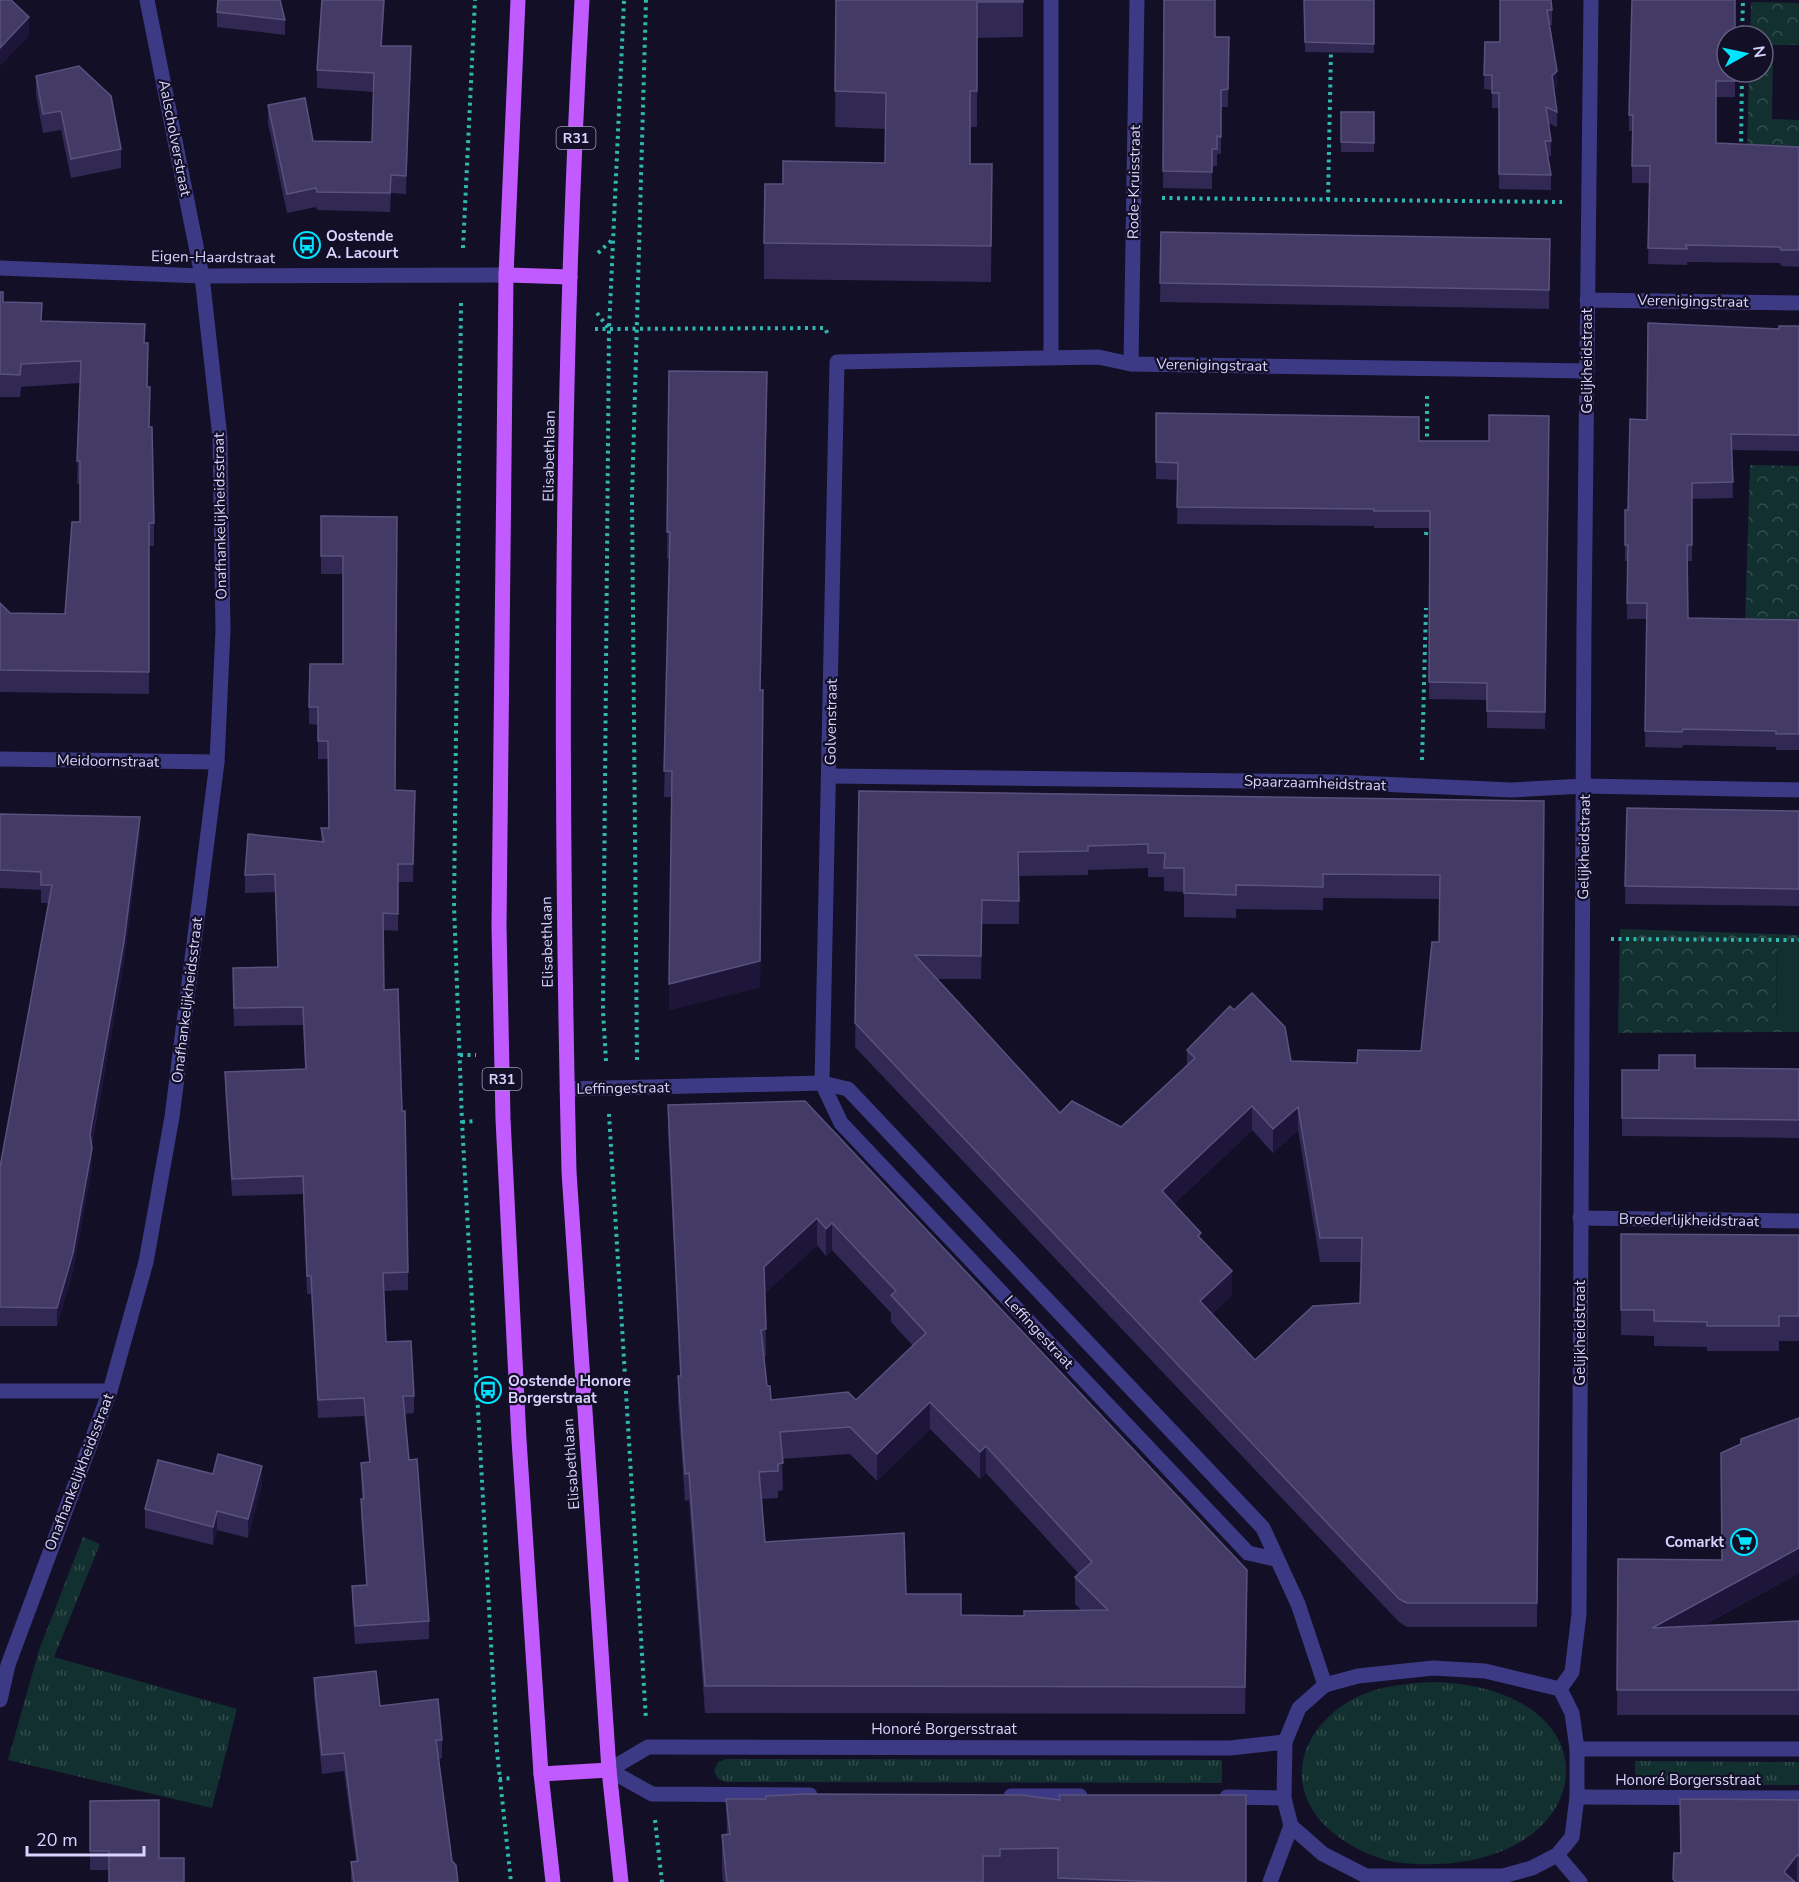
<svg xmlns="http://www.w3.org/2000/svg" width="1799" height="1882" font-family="'Nunito Sans',sans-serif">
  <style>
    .grass { fill: url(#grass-tufts) }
    .forest { fill: url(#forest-crowns) }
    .pitch { fill: #12302f }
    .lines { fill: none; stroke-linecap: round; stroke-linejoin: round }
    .path { stroke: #2fb8b0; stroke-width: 4; stroke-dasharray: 3 4.5; stroke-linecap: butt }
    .service { stroke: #3d3a85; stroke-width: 15 }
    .pedestrian { stroke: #3d3a85; stroke-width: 15 }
    .minor { stroke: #3d3a85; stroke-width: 15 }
    .primary { stroke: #c25bff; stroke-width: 15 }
    .wall { fill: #312854; fill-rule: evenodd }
    .shaded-wall { fill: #1d163a }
    .building { fill: #433a66; stroke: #5a527e; stroke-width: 1.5; fill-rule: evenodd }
    .labels { text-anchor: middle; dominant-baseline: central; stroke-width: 4.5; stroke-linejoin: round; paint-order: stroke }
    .shield { fill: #130f26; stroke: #9e99be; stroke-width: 1.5 }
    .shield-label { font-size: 14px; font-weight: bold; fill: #d9d4ff }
    .street-label { font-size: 15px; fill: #d9d4ff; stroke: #130f26 }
    .poi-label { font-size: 15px; font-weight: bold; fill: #d9d4ff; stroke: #130f26; text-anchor: start }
  </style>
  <defs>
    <pattern id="grass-tufts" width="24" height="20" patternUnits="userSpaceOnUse" patternTransform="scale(1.5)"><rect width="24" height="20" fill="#12302f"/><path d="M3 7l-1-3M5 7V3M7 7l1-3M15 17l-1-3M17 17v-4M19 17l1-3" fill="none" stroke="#344d4e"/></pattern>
    <pattern id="forest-crowns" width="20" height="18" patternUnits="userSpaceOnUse" patternTransform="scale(1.5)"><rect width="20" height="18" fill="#12302f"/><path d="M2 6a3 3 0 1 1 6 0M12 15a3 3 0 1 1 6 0" fill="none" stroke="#344d4e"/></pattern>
  </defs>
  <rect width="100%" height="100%" fill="#130f26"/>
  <g class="grass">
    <polygon points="83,1537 100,1544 54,1657 237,1709 212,1808 8,1760 39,1650"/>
    <path d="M1437,1682c193,9 160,200 -35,181 -26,-3 -50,-15 -70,-31 -53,-45 -31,-107 25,-135 25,-12 53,-14 80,-15z"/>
    <polygon points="726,1759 1222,1760 1222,1783 726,1782 718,1779 714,1771 718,1762"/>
    <polygon points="1635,1761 1799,1762 1799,1785 1635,1785"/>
  </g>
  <g class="forest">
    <polygon points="1751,2 1799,3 1799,45 1773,45 1772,119 1799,120 1799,153 1747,152 1749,72 1763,72 1763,36 1750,36"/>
    <polygon points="1750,465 1799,466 1799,624 1745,623"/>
    <polygon points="1620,929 1799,935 1799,947 1777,947 1776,1023 1799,1023 1799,1032 1618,1033"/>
  </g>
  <polygon class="pitch" points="1777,947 1799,947 1799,1023 1776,1023"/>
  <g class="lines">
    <g class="path">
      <polyline points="1742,36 1743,0"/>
      <polyline points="1741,149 1742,72"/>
      <polyline points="1162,198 1562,202"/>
      <polyline points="1328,200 1331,49"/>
      <polyline points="463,248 475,0"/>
      <polyline points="598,253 612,240"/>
      <polyline points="461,303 454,905 462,1122 497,1751 511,1882"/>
      <polyline points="597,313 609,329"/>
      <polyline points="595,329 825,328 828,335"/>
      <polyline points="1427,444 1427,394"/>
      <polyline points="1426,535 1427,523"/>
      <polyline points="1422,760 1426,608"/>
      <polyline points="1611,939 1799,940"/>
      <polyline points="460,1055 476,1055"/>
      <polyline points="637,1060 632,498 646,0"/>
      <polyline points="606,1061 603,1011 609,330 624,0"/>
      <polyline points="609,1114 646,1720"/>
      <polyline points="462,1122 476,1121"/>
      <polyline points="499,1779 514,1778"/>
      <polyline points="655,1820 662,1882"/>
    </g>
    <g class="service">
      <polyline points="1051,0 1051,357"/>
      <polyline points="1270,1882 1291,1826"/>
    </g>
    <polyline class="pedestrian" points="1131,364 1137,0"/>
    <g class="minor">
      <polyline points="0,268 202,276 506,275"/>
      <polyline points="1587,300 1799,303"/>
      <polyline points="0,759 217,762"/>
      <polyline points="830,776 1335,782 1511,790 1584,786 1799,790"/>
      <polyline points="567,1089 822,1083 837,362 1098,357 1131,364 1587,371"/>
      <polyline points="1580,1218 1799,1221"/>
      <polyline points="0,1391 110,1391"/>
      <polyline points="1275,1559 1248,1553 841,1123 822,1083 848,1089 1263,1528 1298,1604 1325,1685"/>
      <polygon points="1433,1668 1485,1671 1560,1689 1572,1713 1577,1749 1577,1797 1572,1837 1557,1855 1532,1868 1503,1876 1366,1876 1323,1854 1291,1826 1284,1798 1285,1742 1299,1708 1325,1685 1358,1676"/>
      <polyline points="1560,1689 1572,1672 1579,1614 1584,626 1591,0"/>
      <polyline points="0,1700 8,1665 110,1391 146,1262 172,1117 217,762 223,630 220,438 202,276 147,0"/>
      <polyline points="1577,1749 1799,1749"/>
      <polyline points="609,1770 648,1747 656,1747 1230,1748 1285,1742"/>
      <polyline points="609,1770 652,1794 810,1795"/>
      <polyline points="1011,1796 1080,1796"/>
      <polyline points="1227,1797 1284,1798"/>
      <polyline points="1577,1797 1799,1798"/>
      <polyline points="1557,1855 1580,1882"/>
    </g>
    <g class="primary">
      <polyline points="518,0 506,275 499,926 503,1119 519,1440 541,1774 553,1882"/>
      <path d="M582,0c-22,390 -22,782 -13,1172l40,598 12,112"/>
      <polyline points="506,275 570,277"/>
      <polyline points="541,1774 609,1770"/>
    </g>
  </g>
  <g class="wall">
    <polygon points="836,0 1023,0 1023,37 977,38 977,127 970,127 970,164 992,164 991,282 764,279 764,243 783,184 885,163 886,129 835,127"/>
    <polygon points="1164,0 1215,37 1229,37 1228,107 1221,107 1221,154 1217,154 1217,166 1212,166 1212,189 1163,188"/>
    <polygon points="1304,0 1374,0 1374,53 1305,52"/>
    <polygon points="1500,0 1552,10 1552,25 1549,25 1557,86 1554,89 1557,112 1557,127 1548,123 1551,141 1551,156 1548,156 1551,175 1551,190 1499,189 1499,108 1492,108 1492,90 1484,89 1485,42 1500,42"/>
    <polygon points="217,12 285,20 285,35 217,27"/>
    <polygon points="382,46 411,64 406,194 391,193 390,212 317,210 316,207 287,213 268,123 268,105 313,141 372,142 373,92 317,88 317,70"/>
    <polygon points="1735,72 1735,97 1716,97 1716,143 1799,147 1799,267 1781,266 1780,263 1687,262 1687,265 1648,264 1650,183 1632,183 1632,131 1629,131 1629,115"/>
    <polygon points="36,76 121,149 121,168 71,178 61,130 43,133 36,95"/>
    <rect x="1341" y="112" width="33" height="40"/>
    <polygon points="1161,232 1550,239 1549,309 1160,302"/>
    <polygon points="0,292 3,302 42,321 145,343 147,387 150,409 149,427 154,523 154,546 149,546 149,694 0,692 0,603 10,613 65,614 80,522 80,484 77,484 80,383 21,387 20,397 0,397"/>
    <polygon points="1799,326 1799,451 1732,450 1733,498 1692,499 1692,561 1687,561 1688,618 1799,620 1799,750 1776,750 1776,747 1683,745 1682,748 1645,747 1646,619 1627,619 1628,561 1625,561 1625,545 1628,510 1647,420 1779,329"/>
    <polygon points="669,371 767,397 760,690 763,716 760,987 669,1010 672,797 664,797 670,558 667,558"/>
    <polygon points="1156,413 1419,441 1489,441 1549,416 1545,729 1487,728 1487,700 1429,699 1430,528 1374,528 1374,526 1177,524 1178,480 1156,479"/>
    <polygon points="321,516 397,517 395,790 415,791 413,882 398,882 398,931 383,930 384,990 408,1272 408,1290 384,1291 386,1342 414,1396 414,1413 405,1414 409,1460 429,1621 429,1639 355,1644 352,1604 352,1586 366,1585 361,1517 361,1499 362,1499 361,1463 369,1462 364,1416 318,1418 311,1294 307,1294 303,1194 232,1196 225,1090 225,1072 305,1069 303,1025 234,1026 233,986 278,967 275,892 245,893 245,875 321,842 321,828 329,828 328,759 318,759 318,725 309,724 309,707 343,664 343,574 321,574"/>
    <path d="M859,791l685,10 -7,826h-130l-8,-5 -544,-575zM1148,868v9h16v14l20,1v25l52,1v-9l87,1v-12l117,1 -1,43 -18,109 -64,12 -66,-2 -104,-11v15l-66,62 -61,-14 -123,-134h44l1,-55h37v-48l69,-1v-5zM1252,1130l21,23 25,-23 22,132h41l-1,41 -105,57 -43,-46 20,-19 -31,-56 -27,-35z"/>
    <polygon points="1627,808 1799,811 1799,906 1625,904"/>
    <polygon points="0,814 140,836 124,961 92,1144 92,1166 73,1271 57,1326 0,1326 0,1167 49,903 41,903 41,890 0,888"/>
    <polygon points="1695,1068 1799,1069 1799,1138 1622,1136 1622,1070 1659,1070"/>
    <path d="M805,1101l442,496 -2,117 -540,-1 -16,-213 -4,1 -7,-98v-27h2l-12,-244v-27zM817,1245l9,11 6,-6 59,63v9l22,24 -57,54h-85l-4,-14 -3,-30h2l-1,-63zM930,1429l50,50 6,-6 93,101 -4,3v27l6,6 -57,6 -63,-1 -196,-73 -3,-43 16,-1v-7l5,-1 -1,-31 68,-5 27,27z"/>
    <polygon points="1621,1234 1799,1235 1799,1341 1779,1341 1779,1351 1707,1351 1707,1347 1654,1346 1654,1336 1621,1335"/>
    <polygon points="1799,1418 1799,1573 1702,1626 1799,1621 1799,1715 1617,1715 1618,1559 1722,1560"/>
    <polygon points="213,1474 262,1484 248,1538 217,1530 213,1545 145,1528 145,1509"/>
    <polygon points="314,1678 380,1706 442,1740 442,1758 439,1759 452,1861 458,1882 351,1882 351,1862 356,1861 344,1771 322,1774 314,1697"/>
    <polygon points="1059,1795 1246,1882 723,1882 722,1870 722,1835 727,1835 726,1799 1059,1800"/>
    <polygon points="1680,1799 1799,1800 1799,1882 1673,1882 1674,1853 1680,1853"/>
    <polygon points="159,1800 109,1870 90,1870 90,1801"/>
  </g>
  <g class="shaded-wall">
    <polygon points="384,0 385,0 381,64 381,46"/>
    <polygon points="29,17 29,36 0,66 0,48"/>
    <polygon points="411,46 411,64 406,194 406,176"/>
    <polygon points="1557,71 1557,86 1552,91 1552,76"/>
    <polygon points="767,372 767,397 760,716 760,690"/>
    <polygon points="763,716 760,987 669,1010 669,984"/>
    <polygon points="140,817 140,836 124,961 90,1152 90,1134"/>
    <polygon points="1252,1106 1252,1130 1162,1215 1162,1191"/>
    <polygon points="1298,1107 1298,1130 1273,1153 1273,1129"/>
    <polygon points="92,1148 92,1166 73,1271 57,1326 57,1308"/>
    <polygon points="817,1218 817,1245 764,1294 764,1267"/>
    <polygon points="832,1223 832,1250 826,1256 826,1229"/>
    <polygon points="1232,1271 1232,1295 1200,1325 1200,1301"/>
    <polygon points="930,1402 930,1429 877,1481 877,1454"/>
    <polygon points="986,1446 986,1473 980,1479 980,1452"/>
    <polygon points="262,1466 262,1484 248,1538 248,1519"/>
    <polygon points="217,1511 217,1530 213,1545 213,1527"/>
    <polygon points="1799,1548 1799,1573 1652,1653 1652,1628"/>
    <polygon points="1797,1855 1797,1882 1784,1882 1784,1872"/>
  </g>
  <g class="building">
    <polygon points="0,0 11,0 29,17 0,48"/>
    <polygon points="218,0 280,0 285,20 217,12"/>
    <polygon points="322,0 384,0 381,46 411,46 406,176 391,175 390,193 317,192 316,188 287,194 268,105 305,98 313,141 372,142 374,73 317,70"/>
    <polygon points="836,0 1023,0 1023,2 977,2 977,91 970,91 970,164 992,164 991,246 764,243 765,184 783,184 783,161 885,163 886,93 835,91"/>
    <polygon points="1164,0 1215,0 1215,37 1229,37 1228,89 1221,90 1221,137 1217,136 1217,149 1212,149 1212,172 1163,171"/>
    <polygon points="1304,0 1374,0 1374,44 1305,42"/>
    <polygon points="1500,0 1551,0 1552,10 1547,10 1557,71 1552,76 1557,112 1546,107 1551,141 1545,141 1551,175 1499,174 1499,93 1492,93 1492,75 1484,75 1485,42 1500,42"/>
    <polygon points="1632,0 1735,0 1735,36 1727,36 1727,72 1735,72 1735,81 1716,81 1716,143 1799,147 1799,250 1781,250 1780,247 1686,245 1687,249 1648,248 1650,166 1632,166 1633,115 1629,115"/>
    <polygon points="79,66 111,96 121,149 71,159 61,111 43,114 36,76"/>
    <polygon points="1341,112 1374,112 1374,143 1341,142"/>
    <polygon points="1161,232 1550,239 1549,290 1160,283"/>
    <polygon points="0,292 3,292 3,302 42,303 41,321 145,324 144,343 148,343 147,387 150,387 149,427 152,427 154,523 149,523 149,672 0,670 0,603 10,613 65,614 72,522 80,522 80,461 77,461 81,361 21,364 20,375 0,374"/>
    <polygon points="1648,323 1779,329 1779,326 1799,326 1799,435 1731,434 1733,482 1692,483 1692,545 1687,545 1688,618 1799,620 1799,734 1776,734 1776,731 1683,729 1682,732 1645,731 1647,603 1627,603 1628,545 1625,545 1625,510 1628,510 1630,419 1647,420"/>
    <polygon points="669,371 767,372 760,690 763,690 760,961 669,984 672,771 664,771 670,532 667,532"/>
    <polygon points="1156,413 1419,417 1419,441 1489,441 1489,415 1549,416 1545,712 1487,711 1487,683 1429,682 1430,511 1374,511 1374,509 1177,507 1178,463 1156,462"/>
    <polygon points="321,516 397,517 395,790 415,791 413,864 398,864 398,914 383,913 384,990 398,989 402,1111 405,1111 408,1272 383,1273 386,1342 411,1341 414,1396 403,1396 409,1460 417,1459 429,1621 355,1626 352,1586 367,1585 361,1499 364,1499 361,1463 370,1462 364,1398 318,1400 311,1276 307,1276 303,1176 232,1179 225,1072 306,1069 303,1007 234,1008 233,968 278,967 275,874 245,875 248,834 324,842 321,828 329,828 328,741 318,741 318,707 309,707 310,664 343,664 343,556 321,556"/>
    <path d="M859,791l685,10 -7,802h-130l-8,-4 -544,-576zM1148,844v9h17l-1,15h20v25l52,2v-10l87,2v-13l117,1 -1,67h-7l-11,109 -63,-1 -1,13 -66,-2 -6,-34 -33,-34 -18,17 -4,-4 -43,44 8,8 -74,69 -49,-26 -12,12 -145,-158 66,1 1,-56 37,1 -1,-49 70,-1v-5zM1252,1106l21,23 25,-22 22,131h42l-2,65 -47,3 -58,54 -55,-59 32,-30 -34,-35 3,-3 -39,-42z"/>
    <polygon points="1627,808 1799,811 1799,889 1625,886"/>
    <polygon points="0,814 140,817 124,942 90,1134 92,1148 73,1253 57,1308 0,1307 0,1167 52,885 41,885 41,872 0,870"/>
    <polygon points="1659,1055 1695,1055 1695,1068 1799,1069 1799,1120 1622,1118 1622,1070 1659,1070"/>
    <path d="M805,1101l442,469 -2,117 -540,-1 -16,-213 -4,1 -7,-98h3l-13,-271zM817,1218l9,11 6,-6 64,68 -5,4 35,38 -70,67 -8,-8 -77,8 -1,-14h-3l-6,-56 5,-1 -2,-62zM930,1402l50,50 6,-6 106,116 -17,15 33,33 -84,1v5l-63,-1v-21h-55l-2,-61 -139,9 -6,-70 19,-1v-7l5,-1 -3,-31 70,-5 27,27z"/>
    <polygon points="1621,1234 1799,1235 1799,1316 1779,1316 1779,1326 1707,1326 1707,1322 1654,1321 1654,1310 1621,1310"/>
    <polygon points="1799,1418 1799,1548 1652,1628 1799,1621 1799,1690 1617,1690 1618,1559 1722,1560 1721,1453 1741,1444 1741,1439"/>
    <polygon points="218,1454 262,1466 248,1519 217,1511 213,1527 145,1509 158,1460 213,1474"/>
    <polygon points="376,1671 380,1706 438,1699 442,1740 436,1740 452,1861 456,1865 458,1882 354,1882 351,1862 358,1861 344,1753 322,1755 314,1678"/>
    <polygon points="806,1794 1021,1795 1060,1800 1059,1795 1246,1795 1246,1882 1165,1882 1058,1878 1058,1848 1000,1849 1000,1856 983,1856 983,1882 727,1882 722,1835 730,1834 726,1799 766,1799 766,1796"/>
    <polygon points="1680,1799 1799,1800 1799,1856 1797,1855 1784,1872 1795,1882 1676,1882 1673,1879 1674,1853 1681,1853"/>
    <polygon points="159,1800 159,1858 184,1858 184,1882 109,1882 109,1851 90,1851 90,1801"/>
  </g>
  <defs>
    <symbol id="bus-ring" viewBox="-11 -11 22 22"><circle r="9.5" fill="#130f26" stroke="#00e5ff" stroke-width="1.5"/><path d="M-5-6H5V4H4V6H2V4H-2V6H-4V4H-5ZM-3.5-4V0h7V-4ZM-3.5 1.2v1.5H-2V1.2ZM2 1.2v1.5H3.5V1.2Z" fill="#00e5ff"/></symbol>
    <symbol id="supermarket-ring" viewBox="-11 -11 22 22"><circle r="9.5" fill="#130f26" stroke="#00e5ff" stroke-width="1.5"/><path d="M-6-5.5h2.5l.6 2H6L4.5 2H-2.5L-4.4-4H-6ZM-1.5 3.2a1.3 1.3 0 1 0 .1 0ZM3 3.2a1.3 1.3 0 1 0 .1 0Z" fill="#00e5ff"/></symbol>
  </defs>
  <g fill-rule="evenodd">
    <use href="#bus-ring" x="292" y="230" width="30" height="30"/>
    <use href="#bus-ring" x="473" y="1375" width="30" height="30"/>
    <use href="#supermarket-ring" x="1729" y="1527" width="30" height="30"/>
  </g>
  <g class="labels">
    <g class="shield">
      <rect x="556.5" y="127" width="39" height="22" rx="4.5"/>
      <rect x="482.5" y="1068" width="39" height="22" rx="4.5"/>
    </g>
    <g class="shield-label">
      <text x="576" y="138">R31</text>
      <text x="502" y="1079">R31</text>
    </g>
    <g class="street-label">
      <text transform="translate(175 138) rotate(79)">Aalscholverstraat</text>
      <text transform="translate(1134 182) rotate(-89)">Rode-Kruisstraat</text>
      <text transform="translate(213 257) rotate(1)">Eigen-Haardstraat</text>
      <text transform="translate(1693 301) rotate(1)">Verenigingstraat</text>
      <text transform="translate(1587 361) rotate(-90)">Gelijkheidstraat</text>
      <text transform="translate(1212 365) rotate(1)">Verenigingstraat</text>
      <text transform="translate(549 456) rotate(-89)">Elisabethlaan</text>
      <text transform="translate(220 516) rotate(-91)">Onafhankelijkheidsstraat</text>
      <text transform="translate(831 722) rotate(-89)">Golvenstraat</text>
      <text transform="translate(108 761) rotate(1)">Meidoornstraat</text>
      <text transform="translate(1315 783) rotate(2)">Spaarzaamheidstraat</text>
      <text transform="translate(1584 847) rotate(-89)">Gelijkheidstraat</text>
      <text transform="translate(547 942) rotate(-91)">Elisabethlaan</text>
      <text transform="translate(187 1000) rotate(-83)">Onafhankelijkheidsstraat</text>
      <text transform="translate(623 1088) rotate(-1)">Leffingestraat</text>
      <text transform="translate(1689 1220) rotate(1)">Broederlijkheidstraat</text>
      <text transform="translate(1039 1332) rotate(47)">Leffingestraat</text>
      <text transform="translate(1580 1333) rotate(-90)">Gelijkheidstraat</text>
      <text transform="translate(571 1464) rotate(-94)">Elisabethlaan</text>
      <text transform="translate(79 1472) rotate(-69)">Onafhankelijkheidsstraat</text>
      <text x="944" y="1729">Honoré Borgersstraat</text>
      <text x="1688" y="1780">Honoré Borgersstraat</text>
    </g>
    <g class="poi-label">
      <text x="326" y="236">Oostende<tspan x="326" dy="17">A. Lacourt</tspan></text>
      <text x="508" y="1381">Oostende Honore<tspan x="508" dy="17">Borgerstraat</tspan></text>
      <text x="1724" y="1542" text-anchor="end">Comarkt</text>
    </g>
  </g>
  <g transform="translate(1745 54) rotate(81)"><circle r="28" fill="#130f26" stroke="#625e7d" stroke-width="1.5"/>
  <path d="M0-4.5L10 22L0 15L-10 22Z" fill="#00e5ff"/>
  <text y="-9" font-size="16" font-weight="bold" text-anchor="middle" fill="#d9d4ff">N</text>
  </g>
  <path d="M27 1846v9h117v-9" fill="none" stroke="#d9d4ff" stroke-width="3"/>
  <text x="36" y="1846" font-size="18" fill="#d9d4ff" stroke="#130f26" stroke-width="4.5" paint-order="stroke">20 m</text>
</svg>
